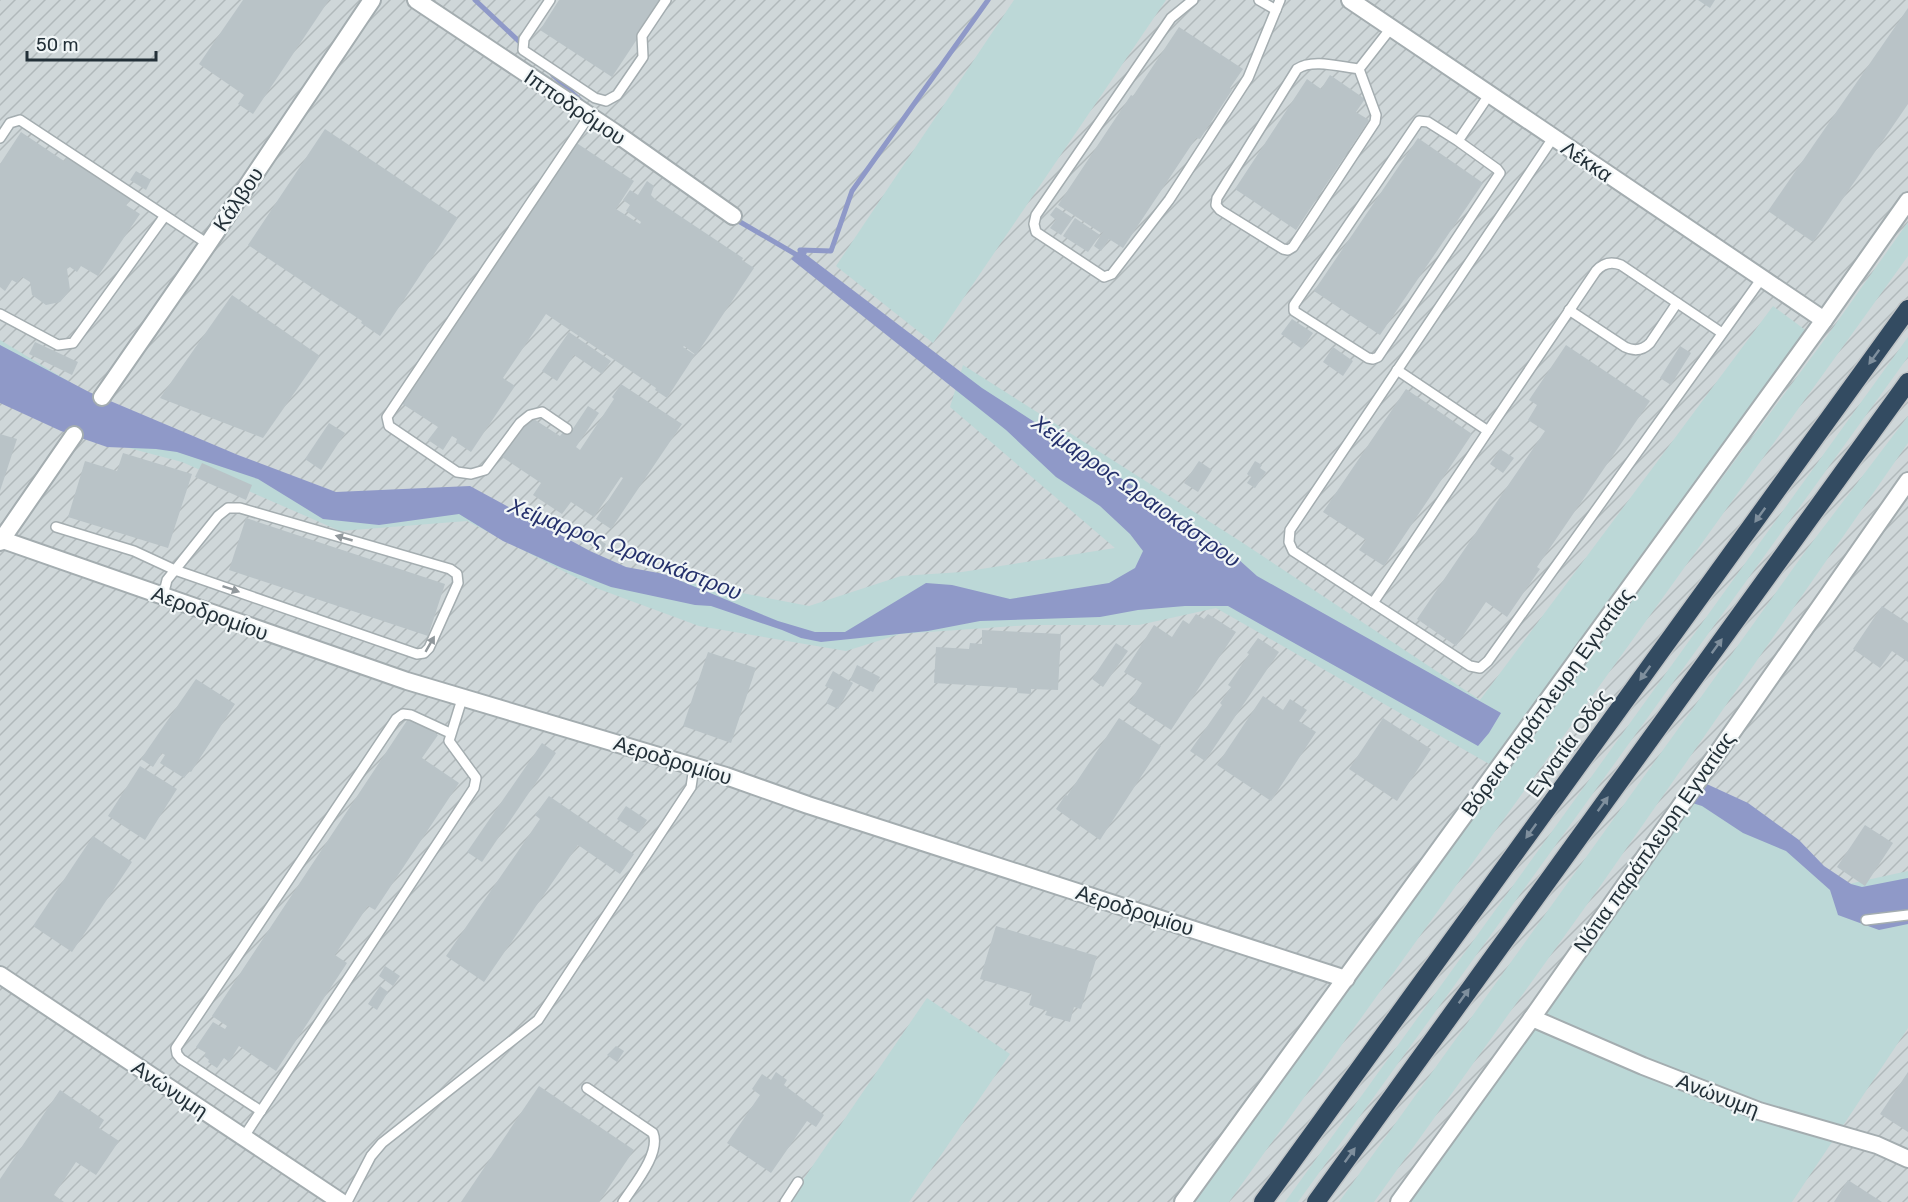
<svg xmlns="http://www.w3.org/2000/svg" width="1908" height="1202" font-family="Rubik,sans-serif">
  <style>
    .industrial { fill: url(#industrial-furrows) }
    .grass { fill: #bcd8d7 }
    .water { fill: #8f99c8 }
    .lines { fill: none; stroke-linecap: round; stroke-linejoin: round }
    .stream { stroke: #8f99c8; stroke-width: 5 }
    .building { fill: #b9c3c7 }
    .service-casing { stroke: #a4adb0; stroke-width: 12 }
    .minor-casing { stroke: #a4adb0; stroke-width: 20 }
    .tertiary-casing { stroke: #a4adb0; stroke-width: 20 }
    .motorway-casing { stroke: #c1c5c7; stroke-width: 21 }
    .service { stroke: #fff; stroke-width: 9 }
    .minor { stroke: #fff; stroke-width: 16 }
    .tertiary { stroke: #fff; stroke-width: 16 }
    .motorway { stroke: #334b61; stroke-width: 18 }
    .oneway { fill: #7f8f9d }
    .oneway2 { fill: #91989c }
    .labels { text-anchor: middle; dominant-baseline: central; stroke-width: 4.5; stroke-linejoin: round; paint-order: stroke }
    .street-label { font-size: 21px; fill: #233038; stroke: #f1f6f7 }
    .water-label { font-size: 22px; font-style: italic; fill: #25316c; stroke: #f1f6f7 }
  </style>
  <defs>
    <pattern id="industrial-furrows" width="10" height="10" patternUnits="userSpaceOnUse" patternTransform="scale(1.5)"><rect width="10" height="10" fill="#cfd7d9"/><path d="M-1 1l2-2M0 10L10 0M9 11l2-2" fill="none" stroke="#b1b9bb"/></pattern>
  </defs>
  <rect width="100%" height="100%" fill="#e1e8e9"/>
  <rect class="industrial" x="0" y="0" width="1908" height="1202"/>
  <g class="grass">
    <polygon points="1014,0 1166,0 933,343 836,266"/>
    <polygon points="1908,222 1908,256 1229,1202 1195,1202 1523,747 1825,339"/>
    <polygon points="1773,306 1808,332 1491,765 1216,608 1139,625 1029,625 900,634 846,651 699,626 596,588 467,521 340,531 182,462 72,433 0,397 0,340 93,396 339,497 484,495 613,568 809,606 901,576 962,572 1115,548 950,407 963,365 1243,543 1480,700"/>
    <polygon points="1908,337 1908,357 1298,1202 1285,1202"/>
    <polygon points="1908,416 1908,443 1601,885 1374,1202 1339,1202 1807,549"/>
    <polygon points="1708,790 1844,885 1908,871 1908,1028 1792,1202 1403,1202 1686,801"/>
    <polygon points="927,998 1010,1054 909,1202 788,1202"/>
  </g>
  <g class="water">
    <polygon points="800,250 982,388 1218,541 1257,576 1501,713 1489,733 1478,746 1228,606 1185,606 1138,610 1100,617 980,621 928,631 821,642 801,638 782,630 711,606 695,605 611,587 562,568 503,541 459,514 379,525 323,519 258,479 177,452 156,449 107,447 61,431 0,403 0,345 89,392 238,455 336,492 470,486 590,551 626,567 664,574 778,621 815,632 845,632 926,583 952,585 1010,599 1109,583 1135,568 1143,551 1130,534 1100,506 1056,477 1006,430 791,259"/>
    <polygon points="1698,780 1748,803 1799,840 1824,866 1851,884 1862,887 1908,878 1908,924 1879,930 1838,915 1830,890 1786,851 1743,833 1702,806 1686,801"/>
  </g>
  <g class="lines">
    <g class="stream">
      <polyline points="475,0 524,46"/>
      <polyline points="552,74 582,102"/>
      <polyline points="735,219 802,258"/>
      <polyline points="804,253 800,250 831,251 852,191 988,0"/>
    </g>
  </g>
  <g class="building">
    <polygon points="243,0 329,0 253,114 238,104 244,95 199,64"/>
    <polygon points="559,0 663,0 612,77 540,30"/>
    <polygon points="1698,0 1715,0 1710,8"/>
    <polygon points="1908,8 1908,104 1813,242 1768,211"/>
    <polygon points="1179,27 1243,69 1230,88 1232,90 1200,139 1196,138 1123,248 1109,239 1101,251 1094,246 1104,230 1101,233 1058,205 1131,95 1133,96"/>
    <polygon points="1330,75 1365,99 1356,112 1369,120 1296,230 1235,189 1307,79 1321,89"/>
    <polygon points="325,129 458,218 380,336 361,323 362,321 248,245"/>
    <polygon points="21,132 64,161 67,156 131,199 126,205 140,214 98,276 81,266 77,272 70,267 67,269 70,290 60,302 46,305 32,295 30,282 22,277 17,283 12,280 5,291 0,287 0,164"/>
    <polygon points="1418,138 1483,183 1380,335 1314,291"/>
    <polygon points="575,142 634,181 616,209 640,224 641,222 626,211 630,205 623,200 630,190 638,195 647,181 654,186 651,195 656,200 743,258 742,260 754,268 696,355 684,346 683,347 695,355 667,398 655,390 656,388 546,314 503,378 515,386 471,452 456,442 457,439 452,436 443,450 428,440 438,427 401,403"/>
    <polygon points="136,171 151,180 146,190 130,180"/>
    <polygon points="1056,207 1073,218 1061,235 1050,228 1056,220 1050,215"/>
    <polygon points="1075,218 1100,235 1088,252 1063,236"/>
    <polygon points="232,295 320,356 263,438 160,398"/>
    <polygon points="1292,319 1313,333 1302,349 1281,334"/>
    <polygon points="569,332 611,361 602,374 574,355 557,381 542,371"/>
    <polygon points="35,342 78,362 72,375 29,354"/>
    <polygon points="1566,345 1650,401 1537,567 1540,569 1507,617 1486,602 1456,646 1417,619 1545,431 1528,420 1537,405 1529,400"/>
    <polygon points="1680,346 1691,353 1671,385 1660,378"/>
    <polygon points="1333,347 1353,361 1343,376 1323,362"/>
    <polygon points="621,384 682,424 611,529 596,519 623,478 621,477 594,517 571,502 562,514 533,495 541,483 502,457 529,416 560,436 565,430 570,433 588,406 599,413 576,447 580,450 614,399 612,397"/>
    <polygon points="1406,389 1472,434 1384,566 1359,550 1366,540 1323,512"/>
    <polygon points="329,423 345,433 321,470 305,459"/>
    <polygon points="0,434 17,439 0,491"/>
    <polygon points="1500,449 1514,458 1503,473 1490,464"/>
    <polygon points="123,453 192,474 168,548 68,517 85,461 117,471"/>
    <polygon points="1199,461 1212,470 1198,492 1184,483"/>
    <polygon points="1255,461 1262,465 1260,468 1266,472 1255,488 1247,483 1251,477 1247,474"/>
    <polygon points="202,463 252,485 246,500 195,477"/>
    <polygon points="246,518 445,584 428,636 229,570"/>
    <polygon points="588,533 606,544 602,552 583,541"/>
    <polygon points="1882,606 1908,623 1908,662 1892,651 1880,668 1853,649"/>
    <polygon points="1196,614 1204,619 1208,614 1236,632 1171,730 1129,703 1142,683 1124,672 1154,625 1172,637 1183,620 1189,624"/>
    <polygon points="982,630 1061,634 1058,690 1031,689 1031,694 1017,693 1017,688 934,683 936,647 969,649 970,643 982,644"/>
    <polygon points="1258,638 1279,652 1205,761 1190,751 1222,705 1220,703 1231,687 1228,685 1249,654 1247,653"/>
    <polygon points="1116,643 1128,651 1103,687 1092,679"/>
    <polygon points="708,652 756,668 731,743 683,726"/>
    <polygon points="857,665 880,677 873,692 850,680"/>
    <polygon points="833,671 853,683 838,709 826,703 833,690 825,686"/>
    <polygon points="196,679 235,704 191,772 189,771 184,778 160,763 165,755 162,753 153,767 141,759"/>
    <polygon points="1263,696 1283,710 1290,699 1307,710 1299,721 1316,732 1271,801 1217,765"/>
    <polygon points="410,716 438,735 422,758 459,783 375,910 368,906 335,955 347,963 276,1071 239,1046 229,1062 224,1058 217,1068 208,1062 209,1060 204,1056 206,1053 196,1047 213,1022 225,1029 227,1026 212,1016"/>
    <polygon points="1119,718 1161,746 1100,840 1056,809 1066,794 1067,796"/>
    <polygon points="1383,718 1431,749 1397,801 1349,769"/>
    <polygon points="542,743 556,753 482,862 467,852"/>
    <polygon points="140,766 177,789 145,840 108,816"/>
    <polygon points="549,796 634,854 620,874 578,845 484,982 446,956 540,819 535,815"/>
    <polygon points="626,806 647,820 639,833 617,819"/>
    <polygon points="1865,825 1893,843 1865,886 1837,867"/>
    <polygon points="93,836 132,862 72,952 33,926"/>
    <polygon points="996,926 1097,956 1081,1009 1074,1007 1070,1022 1045,1015 1047,1011 1029,1005 1032,994 980,979"/>
    <polygon points="385,966 400,976 393,986 379,976"/>
    <polygon points="380,986 388,992 377,1010 368,1004"/>
    <polygon points="616,1046 624,1051 617,1062 607,1055"/>
    <polygon points="776,1072 787,1080 784,1085 824,1115 816,1127 807,1121 771,1173 727,1143 760,1095 752,1089 762,1074 771,1080"/>
    <polygon points="1908,1072 1908,1132 1880,1114"/>
    <polygon points="539,1086 634,1150 599,1202 461,1202"/>
    <polygon points="60,1090 104,1120 99,1128 119,1141 96,1175 76,1162 54,1195 64,1202 0,1202 0,1179"/>
    <polygon points="1848,1180 1882,1202 1834,1202"/>
  </g>
  <g class="lines">
    <defs>
      <g id="service">
        <polyline points="550,0 524,39 523,50 595,98 606,101 617,95 643,57 642,36 666,0"/>
        <polyline points="1193,0 1171,18 1036,215 1034,224 1036,232 1104,277 1112,274 1169,200 1248,78 1280,0"/>
        <polyline points="1259,0 1276,10"/>
        <path d="M1359,69l17,46 -1,7 -82,125 -5,3 -5,-1 -63,-39 -4,-5 1,-7 80,-129c15,-11 44,-2 62,0l32,-41"/>
        <polyline points="0,138 10,123 20,120 208,244"/>
        <polyline points="1553,138 1290,530 1289,542 1293,551 1470,666 1480,668 1488,661 1762,278"/>
        <polyline points="1458,141 1497,169 1500,173 1378,357 1373,359 1368,358 1294,311 1294,305 1419,121 1428,122 1458,141 1489,95"/>
        <path d="M1569,310l56,37c10,5 18,3 25,-4l27,-40"/>
        <polyline points="0,314 58,345 73,343 164,217"/>
        <path d="M1397,370l91,61 108,-160c7,-8 15,-10 25,-6l101,68"/>
        <polyline points="567,429 542,412 530,415 520,423 485,470 471,474 457,472 389,426 387,417 589,116"/>
        <polyline points="56,527 134,551 175,570 417,654 424,653 429,648 458,583 457,574 450,569 240,508 228,508 218,516 167,580 163,596"/>
        <polyline points="1373,603 1488,431"/>
        <polyline points="1866,920 1908,915"/>
        <path d="M587,1088l66,45c8,20 -19,52 -30,69"/>
        <polyline points="261,1111 181,1059 177,1054 176,1048 396,719 403,714 411,715 450,733"/>
        <polyline points="243,1138 474,788 476,778 449,741 462,699"/>
        <polyline points="347,1202 371,1156 382,1143 538,1020 691,787 694,767"/>
        <polyline points="785,1202 798,1182"/>
      </g>
      <g id="minor">
        <polyline points="416,0 614,132 733,216"/>
        <polyline points="1350,0 1824,320"/>
        <polyline points="102,397 208,244 372,0"/>
        <polyline points="0,542 74,435"/>
        <polyline points="0,975 341,1202"/>
        <polyline points="1532,1018 1643,1066 1759,1111 1877,1145 1908,1159"/>
      </g>
      <g id="tertiary">
        <polyline points="0,539 407,681 726,776 808,805 1346,979"/>
        <polyline points="1183,1202 1824,320 1908,201"/>
        <polyline points="1399,1202 1532,1018 1908,481"/>
      </g>
      <g id="motorway">
        <polyline points="1263,1202 1908,309"/>
        <polyline points="1316,1202 1908,382"/>
      </g>
    </defs>
    <use href="#service" class="service-casing"/>
    <use href="#minor" class="minor-casing"/>
    <use href="#tertiary" class="tertiary-casing"/>
    <use href="#motorway" class="motorway-casing"/>
    <use href="#service" class="service"/>
    <use href="#minor" class="minor"/>
    <use href="#tertiary" class="tertiary"/>
    <use href="#motorway" class="motorway"/>
  </g>
  <defs><path id="oneway-solid" d="M-6-.8H1V-3.2L6.5 0L1 3.2V.8H-6Z" transform="scale(1.5)"/></defs>
  <g class="oneway">
    <use href="#oneway-solid" transform="translate(1874 357) rotate(126)"/>
    <use href="#oneway-solid" transform="translate(1760 515) rotate(126)"/>
    <use href="#oneway-solid" transform="translate(1717 646) rotate(-54)"/>
    <use href="#oneway-solid" transform="translate(1645 673) rotate(126)"/>
    <use href="#oneway-solid" transform="translate(1603 804) rotate(-54)"/>
    <use href="#oneway-solid" transform="translate(1531 831) rotate(126)"/>
    <use href="#oneway-solid" transform="translate(1464 996) rotate(-54)"/>
    <use href="#oneway-solid" transform="translate(1350 1155) rotate(-54)"/>
  </g>
  <g class="oneway2">
    <use href="#oneway-solid" transform="translate(344 538) rotate(-164)"/>
    <use href="#oneway-solid" transform="translate(231 589) rotate(19)"/>
    <use href="#oneway-solid" transform="translate(430 644) rotate(-60)"/>
  </g>
  <g class="labels">
    <g class="street-label">
      <text transform="translate(575 107) rotate(34)">Ιπποδρόμου</text>
      <text transform="translate(1587 161) rotate(34)">Λέκκα</text>
      <text transform="translate(238 199) rotate(-56)">Κάλβου</text>
      <text transform="translate(210 613) rotate(20)">Αεροδρομίου</text>
      <text transform="translate(1547 702) rotate(-54)">Βόρεια παράπλευρη Εγνατίας</text>
      <text transform="translate(1568 743) rotate(-54)">Εγνατία Οδός</text>
      <text transform="translate(673 760) rotate(17)">Αεροδρομίου</text>
      <text transform="translate(1654 842) rotate(-55)">Νότια παράπλευρη Εγνατίας</text>
      <text transform="translate(1135 910) rotate(18)">Αεροδρομίου</text>
      <text transform="translate(170 1089) rotate(34)">Ανώνυμη</text>
      <text transform="translate(1718 1095) rotate(21)">Ανώνυμη</text>
    </g>
    <g class="water-label">
      <text transform="translate(1136 491) rotate(35)">Χείμαρρος Ωραιοκάστρου</text>
      <text transform="translate(625 549) rotate(21)">Χείμαρρος Ωραιοκάστρου</text>
    </g>
  </g>
  <path d="M27 51v9h129v-9" fill="none" stroke="#233038" stroke-width="3"/>
  <text x="36" y="51" font-size="18" fill="#233038" stroke="#f1f6f7" stroke-width="4.5" paint-order="stroke">50 m</text>
</svg>
